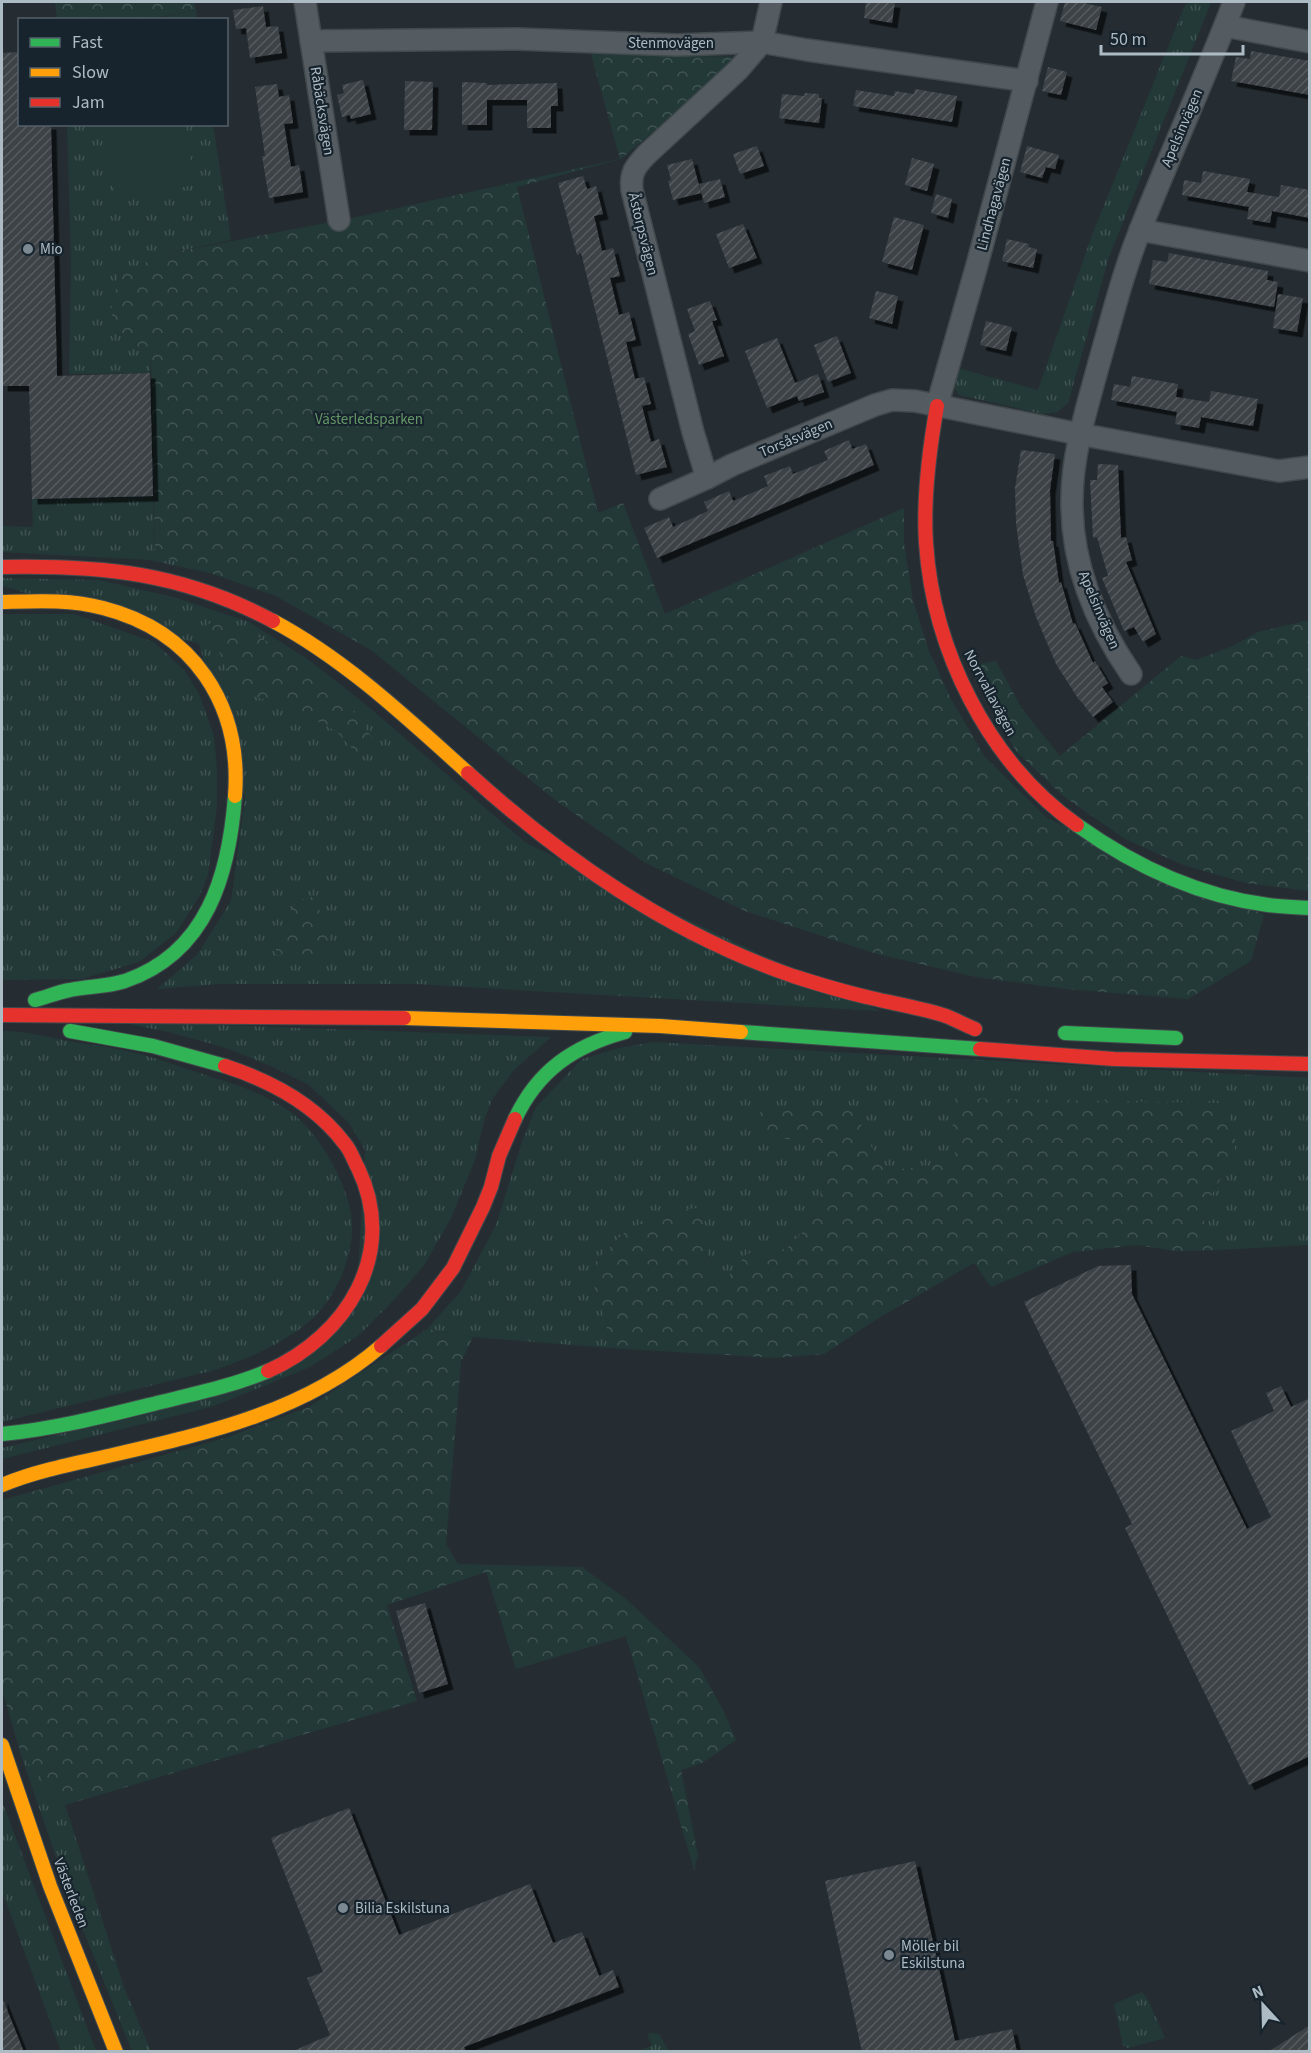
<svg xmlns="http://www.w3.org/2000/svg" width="1311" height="2053" font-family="'Source Sans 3',sans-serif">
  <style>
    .grass { fill: url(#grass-tufts) }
    .forest { fill: url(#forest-crowns) }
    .pitch { fill: #223938 }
    .building { fill: url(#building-hatch); filter: url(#shadow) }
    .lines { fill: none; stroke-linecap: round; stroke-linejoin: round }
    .street-casing { stroke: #42494d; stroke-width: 24 }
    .fast-casing { stroke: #42494d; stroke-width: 16 }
    .slow-casing { stroke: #42494d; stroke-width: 16 }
    .jam-casing { stroke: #42494d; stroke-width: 16 }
    .street { stroke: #545c61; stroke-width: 21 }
    .fast { stroke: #30b455; stroke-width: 14 }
    .slow { stroke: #ff9f0a; stroke-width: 14 }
    .jam { stroke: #e5322d; stroke-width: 14 }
    .poi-dot { fill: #7d8992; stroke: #18242d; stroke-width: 2 }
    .labels { text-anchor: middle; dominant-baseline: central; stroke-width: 4.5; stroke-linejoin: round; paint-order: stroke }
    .street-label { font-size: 15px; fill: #adbbc5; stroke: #18242d }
    .poi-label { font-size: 15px; fill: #adbbc5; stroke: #18242d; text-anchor: start }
    .park-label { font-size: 15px; fill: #649767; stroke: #18242d }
  </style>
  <defs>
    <pattern id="grass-tufts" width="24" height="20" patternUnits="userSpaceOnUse" patternTransform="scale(1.5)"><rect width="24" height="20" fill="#223938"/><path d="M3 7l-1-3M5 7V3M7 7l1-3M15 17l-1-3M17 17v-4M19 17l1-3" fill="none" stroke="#3f5453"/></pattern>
    <pattern id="forest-crowns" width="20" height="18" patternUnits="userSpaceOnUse" patternTransform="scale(1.5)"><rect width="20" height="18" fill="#223938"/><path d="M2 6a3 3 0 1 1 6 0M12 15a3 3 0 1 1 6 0" fill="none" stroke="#3f5453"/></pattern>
    <pattern id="building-hatch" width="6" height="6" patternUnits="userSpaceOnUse" patternTransform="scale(1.5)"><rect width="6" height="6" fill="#3c4247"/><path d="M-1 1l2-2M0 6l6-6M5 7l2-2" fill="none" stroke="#565b60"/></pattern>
    <filter id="shadow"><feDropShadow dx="5.5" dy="5.5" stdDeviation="0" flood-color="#0009"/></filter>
  </defs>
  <rect width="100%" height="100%" fill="#252d32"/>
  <g class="grass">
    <polygon points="1189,2 1211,2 1109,257 1068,403 1057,412 1043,414 959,395 952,383 958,368 1038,390 1092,235 1185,5"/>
    <polygon points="196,10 197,19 150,20"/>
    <polygon points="67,125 213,125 231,240 165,254 119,274 111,311 117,333 151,355 150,373 69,374 71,261"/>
    <polygon points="153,496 155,554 215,574 149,560 2,552 2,526 33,527 32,499"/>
    <polygon points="2,578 99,580 177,598 249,622 309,660 370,708 526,843 880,1011 415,984 218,984 157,989 197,955 231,901 245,798 199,644 2,586"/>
    <polygon points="2,614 74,614 154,642 185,671 199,694 214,736 217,769 217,806 208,875 200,895 176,933 139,962 82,979 2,980"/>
    <polygon points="114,1021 551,1037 513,1071 493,1098 485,1117 475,1160 451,1218 425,1264 395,1299 358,1336 310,1367 211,1407 2,1459 2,1448 208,1399 356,1310 365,1150 349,1123 309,1085 271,1066 226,1048 169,1032"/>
    <path d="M2,1031c22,0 45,6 67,10 23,4 48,7 71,13 22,6 44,14 65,21 31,9 61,19 87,38 27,21 53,66 59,100 6,36 -13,83 -40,107 -28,24 -62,38 -96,50l-213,52z"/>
    <polygon points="653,1042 1309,1078 1309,1245 1217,1250 1201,1214 1221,1178 1235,1161 956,1098 952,1134 959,1151 931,1166 887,1170 875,1156 865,1131 771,1139 791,1139 812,1142 822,1151 829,1175 818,1200 810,1225 786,1249 747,1254 722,1285 708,1273 706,1229 698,1208 629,1228 595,1262 593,1277 596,1297 606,1320 609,1348 473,1337 427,1329 461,1291 496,1225 522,1142 536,1107 582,1059 619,1048"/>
    <polygon points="21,1755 65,1805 125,1990 151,2051 132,2051 69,1895"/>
    <polygon points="2,1801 96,2051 61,2051 2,1891"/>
    <polygon points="1142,1992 1148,2000 1165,2038 1128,2048 1123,2045 1114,2004"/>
    <polygon points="653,2033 659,2034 668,2050 663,2051 637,2051 652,2046 647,2034"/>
  </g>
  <g class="forest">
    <polygon points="55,2 194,2 196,10 150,19 57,19"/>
    <polygon points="591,54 742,57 621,159 517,187 598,513 623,503 665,614 904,508 904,543 913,601 929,651 951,699 985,757 1047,818 1264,915 1251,961 1188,999 1066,989 976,977 877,954 745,911 644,862 555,800 371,650 276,596 155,554 151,355 117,333 111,311 119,274 165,254 352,218 620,159"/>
    <polygon points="1309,620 1309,891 1246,883 1183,865 1125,839 1063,796 1016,751 968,666 996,661 1022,709 1060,756 1181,656 1196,660 1233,646 1258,632"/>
    <path d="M213,621c32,4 84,36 109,57 21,17 38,42 53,64l-1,9 -18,2 -20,-22 -42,-22 -51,-16 -14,-16 -4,-13 -9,-18 -13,-18z"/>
    <path d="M312,897l12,21 7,29c-20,22 -29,7 -54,8l-3,-14 23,-40z"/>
    <polygon points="955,1098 1224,1103 1235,1135 1235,1161 1221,1178 1201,1214 1217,1250 1176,1251 1137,1245 1073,1252 991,1287 974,1263 877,1319 824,1354 775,1358 609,1348 606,1321 596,1297 593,1277 595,1262 629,1228 687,1209 698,1208 706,1229 708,1273 722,1284 747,1254 786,1249 810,1225 818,1200 829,1175 822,1151 812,1142 791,1139 771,1139 755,1131 754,1115 770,1108 840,1106 853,1111 865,1131 875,1156 887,1170 931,1166 958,1151 952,1134"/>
    <polygon points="427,1329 473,1337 461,1362 446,1544 458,1564 582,1567 626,1599 699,1667 724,1712 736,1740 702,1763 681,1770 698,1855 694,1870 626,1636 516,1669 486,1572 387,1605 417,1701 65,1805 21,1755 2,1689 2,1500 225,1438 309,1407"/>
  </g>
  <polygon class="pitch" points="104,125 185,125 195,185 116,198"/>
  <g class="building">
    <polygon points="866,2 895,2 892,23 864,18"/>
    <polygon points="1065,2 1079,2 1102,7 1096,30 1060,21"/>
    <polygon points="263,6 266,27 278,26 282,53 250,58 246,28 236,29 233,10"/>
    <polygon points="1251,51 1310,61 1310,95 1231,81 1236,57 1250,59"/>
    <polygon points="20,52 20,124 51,124 57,376 150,373 153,496 32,499 29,386 2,386 2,53"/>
    <polygon points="1048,67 1067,72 1061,95 1042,91"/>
    <polygon points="363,80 371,114 351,119 350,115 342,117 337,95 344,93 342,85"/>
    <polygon points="405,81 433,82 432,130 404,130"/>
    <polygon points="462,82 487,83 487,85 557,83 558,106 551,106 551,128 527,128 527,100 487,100 487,125 462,125"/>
    <polygon points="277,84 279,97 289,95 293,123 284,124 291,167 299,165 303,192 269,198 262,156 265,156 255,87"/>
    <polygon points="915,89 957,96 952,122 853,106 856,90 894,96 895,91 914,94"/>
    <polygon points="805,93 819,94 819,98 822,98 819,123 779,118 782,94 804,96"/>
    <polygon points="757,146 764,166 740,174 733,154"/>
    <polygon points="1027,146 1059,155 1055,169 1046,167 1042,178 1020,172"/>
    <polygon points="912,158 934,164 927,191 905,185"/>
    <polygon points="692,159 701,193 673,200 668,181 671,180 667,165"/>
    <polygon points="1203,171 1250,179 1247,192 1279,197 1281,185 1310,190 1310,218 1272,211 1270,223 1247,219 1249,207 1182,195 1184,180 1201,183"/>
    <polygon points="583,176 587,189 596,186 603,214 594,216 602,251 613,248 620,276 610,278 619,315 629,312 636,340 626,342 635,379 644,377 651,404 642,406 651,442 659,439 667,467 636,475 581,253 577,255 558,183"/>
    <polygon points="720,179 725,197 704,203 699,184"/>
    <polygon points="936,194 952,199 948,218 931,213"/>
    <polygon points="894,217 924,225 912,270 882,262"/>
    <polygon points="743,224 757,258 729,268 716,234"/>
    <polygon points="1007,239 1029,244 1028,247 1037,249 1033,268 1002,261"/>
    <polygon points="1169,253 1268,271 1267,280 1278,282 1274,307 1149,284 1153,260 1167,262"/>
    <polygon points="876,291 898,296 892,324 869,318"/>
    <polygon points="1278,294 1303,298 1297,332 1273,328"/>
    <polygon points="710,301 717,320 712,321 724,356 699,365 688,334 695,331 687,309"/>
    <polygon points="986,321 1012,327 1006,351 980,345"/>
    <polygon points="837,336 851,373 828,382 814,345"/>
    <polygon points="777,338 795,383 818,374 824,392 799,401 797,396 767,408 745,351"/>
    <polygon points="1132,376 1178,384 1176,397 1209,402 1211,391 1258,399 1253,426 1201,417 1199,428 1175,424 1177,412 1111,400 1114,384 1130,387"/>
    <polygon points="849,440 852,449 866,444 874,465 657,558 644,528 669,517 673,527 708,511 704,502 729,491 733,501 768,486 764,476 790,466 793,474 828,460 824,451"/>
    <polygon points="1021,450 1055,454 1050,490 1051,541 1053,541 1059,583 1061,582 1073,624 1075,623 1093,663 1095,661 1108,683 1102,687 1113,702 1093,717 1080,700 1079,700 1056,664 1036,617 1023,575 1016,523 1015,488"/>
    <polygon points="1098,464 1118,465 1121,538 1126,537 1132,560 1126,562 1156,634 1143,642 1134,627 1124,631 1102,578 1108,576 1097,537 1093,538 1090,480 1097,480"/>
    <polygon points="1131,1265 1132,1294 1247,1529 1271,1517 1231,1431 1274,1411 1266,1393 1281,1386 1291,1407 1310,1398 1310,1756 1249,1785 1125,1528 1132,1524 1024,1302 1098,1266"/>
    <polygon points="425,1603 448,1684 419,1693 396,1611"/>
    <polygon points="349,1808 399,1935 530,1884 553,1943 582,1932 599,1976 613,1970 619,1987 464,2047 466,2052 291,2052 330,2035 307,1978 323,1972 271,1838"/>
    <polygon points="915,1861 955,2041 1012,2029 1017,2052 862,2052 825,1881"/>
    <polygon points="2,1997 24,2052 2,2052"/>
    <polygon points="1310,2025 1310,2052 1268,2052"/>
  </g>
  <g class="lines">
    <defs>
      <g id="street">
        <polyline points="305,2 339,220"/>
        <polyline points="1225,26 1310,42"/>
        <polyline points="311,41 518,39 677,45 762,42 807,50 1027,81"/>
        <polyline points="1140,230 1310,261"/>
        <polyline points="937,406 977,265 1047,2"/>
        <path d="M707,478l-14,-46 -61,-242c-2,-17 3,-23 14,-35l92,-85 24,-28 9,-40"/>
        <polyline points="660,499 707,478 732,465 875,405 892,400 915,401 1079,434 1279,471 1310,467"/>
        <path d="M1131,674c-35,-51 -60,-111 -59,-174 0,-47 15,-92 27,-137 13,-45 24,-91 42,-135 30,-76 64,-150 93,-226"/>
      </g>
      <g id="fast">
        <path d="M1077,825c56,40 121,71 191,80 14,2 28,2 42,3"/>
        <path d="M35,1000c12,-3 23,-8 35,-10 19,-4 36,-3 55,-9 82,-28 104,-106 110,-185"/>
        <polyline points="70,1031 153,1046 225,1066"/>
        <polyline points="741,1032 980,1049"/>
        <polyline points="1065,1033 1176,1038"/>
        <path d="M515,1119c23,-49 59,-73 110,-87"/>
        <path d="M2,1434c53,-5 103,-18 155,-31 37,-9 75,-17 111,-32"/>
      </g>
      <g id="slow">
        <path d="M2,602c34,-1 68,-3 101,6 90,23 139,96 132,188"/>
        <path d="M273,621c73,39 134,97 195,152"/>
        <polyline points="404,1018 660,1026 741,1032"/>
        <path d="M2,1485c34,-14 70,-21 106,-29 96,-22 197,-44 273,-110"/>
        <polyline points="2,1745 50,1886 116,2052"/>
      </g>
      <g id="jam">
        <path d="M937,406c-8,45 -14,91 -11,137 7,107 62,219 151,282"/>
        <path d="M2,567c101,-2 181,6 271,54"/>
        <path d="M468,773c96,87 201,160 325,203 25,8 51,16 78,22 25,6 51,10 75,18 10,4 19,9 29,13"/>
        <polyline points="2,1015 404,1018"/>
        <polyline points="980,1049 1114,1059 1310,1064"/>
        <path d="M225,1066c46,15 91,39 120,78 6,7 9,17 13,24 41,85 -11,168 -90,203"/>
        <polyline points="381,1346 422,1309 453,1268 483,1207 491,1187 499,1156 515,1119"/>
      </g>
    </defs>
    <use href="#street" class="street-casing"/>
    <use href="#fast" class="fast-casing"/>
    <use href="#slow" class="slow-casing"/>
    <use href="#jam" class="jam-casing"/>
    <use href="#street" class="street"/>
    <use href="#fast" class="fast"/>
    <use href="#slow" class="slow"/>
    <use href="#jam" class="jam"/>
  </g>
  <g class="poi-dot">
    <circle cx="28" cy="249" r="6"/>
    <circle cx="343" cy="1908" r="6"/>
    <circle cx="889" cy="1955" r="6"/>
  </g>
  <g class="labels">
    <g class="street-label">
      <text x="671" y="43">Stenmovägen</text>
      <text transform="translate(322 111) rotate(81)">Råbäcksvägen</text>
      <text transform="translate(1182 128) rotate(-67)">Apelsinvägen</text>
      <text transform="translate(994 204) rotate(-75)">Lindhagavägen</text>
      <text transform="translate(643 234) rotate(76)">Åstorpsvägen</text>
      <text transform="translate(796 438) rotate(-23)">Torsåsvägen</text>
      <text transform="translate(1099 610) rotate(67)">Apelsinvägen</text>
      <text transform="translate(990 693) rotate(62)">Norrvallavägen</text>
      <text transform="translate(71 1893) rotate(69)">Västerleden</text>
    </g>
    <g class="poi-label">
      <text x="40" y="249">Mio</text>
      <text x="355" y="1908">Bilia Eskilstuna</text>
      <text x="901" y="1946">Möller bil<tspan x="901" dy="17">Eskilstuna</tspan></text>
    </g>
    <g class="park-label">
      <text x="369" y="419">Västerledsparken</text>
    </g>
  </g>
  <rect width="1311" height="2053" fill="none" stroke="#adbbc5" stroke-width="6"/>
  <rect x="18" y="18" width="210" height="108" fill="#18242d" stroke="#54606a" stroke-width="1.5"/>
  <rect x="30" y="38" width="30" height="9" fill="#30b455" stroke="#54606a" stroke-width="1.5"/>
  <text x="72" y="48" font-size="18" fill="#adbbc5">Fast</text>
  <rect x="30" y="68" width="30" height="9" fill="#ff9f0a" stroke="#54606a" stroke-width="1.5"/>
  <text x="72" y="78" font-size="18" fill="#adbbc5">Slow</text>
  <rect x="30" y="98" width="30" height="9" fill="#e5322d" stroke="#54606a" stroke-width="1.5"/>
  <text x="72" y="108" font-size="18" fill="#adbbc5">Jam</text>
  <g transform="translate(1263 2005) rotate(338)" stroke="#18242d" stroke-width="4.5" paint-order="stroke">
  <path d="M0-4.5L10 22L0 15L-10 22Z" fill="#adbbc5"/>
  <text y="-9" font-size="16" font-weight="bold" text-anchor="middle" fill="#adbbc5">N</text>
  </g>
  <path d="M1101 45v9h142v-9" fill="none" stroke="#adbbc5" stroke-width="3"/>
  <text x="1110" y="45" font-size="18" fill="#adbbc5" stroke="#18242d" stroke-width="4.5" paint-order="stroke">50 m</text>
</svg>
